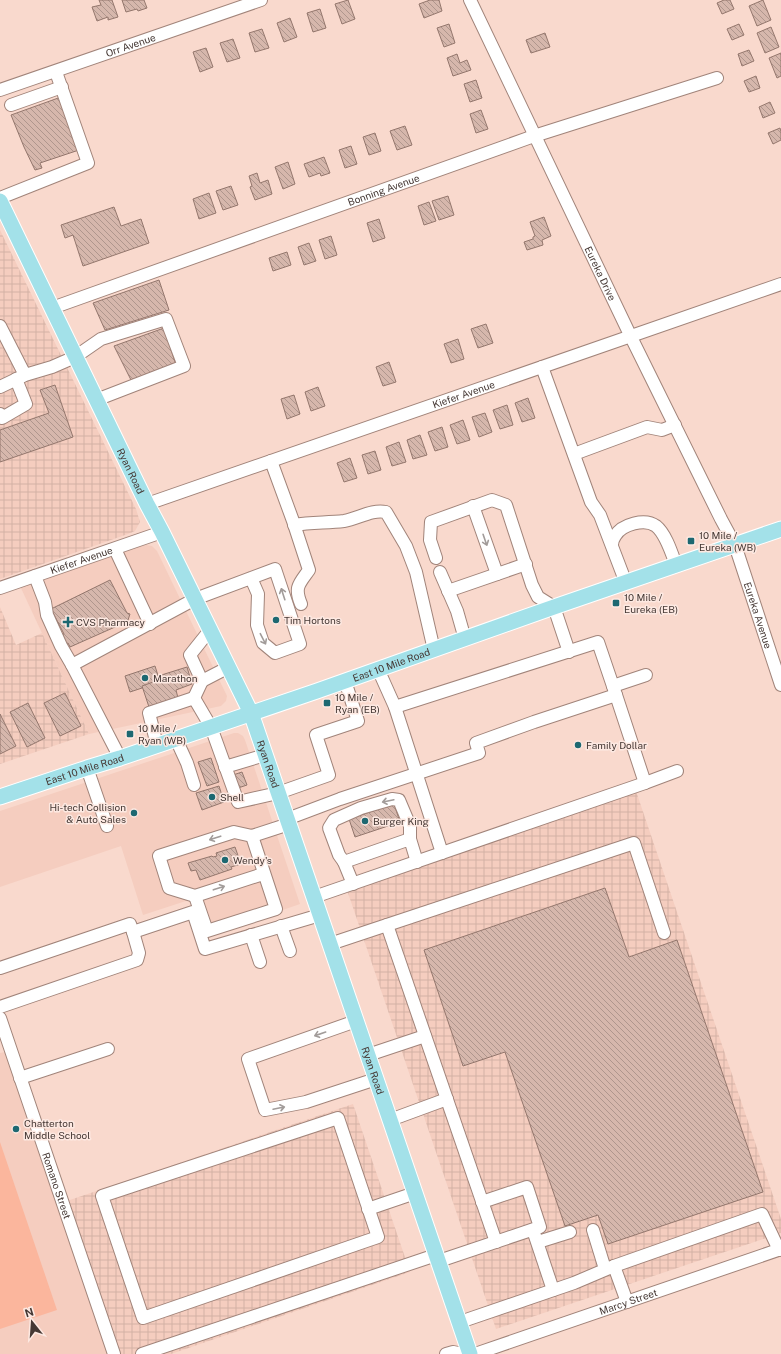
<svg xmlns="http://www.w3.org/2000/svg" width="781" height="1354" font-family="'Public Sans',sans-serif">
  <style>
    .built { fill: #f5cdbf }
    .industrial { fill: url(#industrial-grid) }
    .pitch { fill: #fbb69d }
    .building { fill: url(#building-back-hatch); stroke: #94776d }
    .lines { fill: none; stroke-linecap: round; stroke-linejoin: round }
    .minor-casing { stroke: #a1847a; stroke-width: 14 }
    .major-casing { stroke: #fff; stroke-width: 17 }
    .minor { stroke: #fff; stroke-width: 12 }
    .major { stroke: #a3e1e9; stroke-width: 15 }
    .oneway { stroke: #a29c9a }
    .poi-dot { fill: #1d6871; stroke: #fde9e2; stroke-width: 1.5 }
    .labels { text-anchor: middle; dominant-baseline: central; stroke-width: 3; stroke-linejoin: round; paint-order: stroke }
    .street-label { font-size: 10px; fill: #453834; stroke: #fde9e2 }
    .poi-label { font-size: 10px; fill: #453834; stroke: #fde9e2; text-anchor: start }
  </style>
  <defs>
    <pattern id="industrial-grid" width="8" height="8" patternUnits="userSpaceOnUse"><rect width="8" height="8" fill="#f5cdbf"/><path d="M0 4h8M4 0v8" fill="none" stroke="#d3b1a5"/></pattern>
    <pattern id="building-back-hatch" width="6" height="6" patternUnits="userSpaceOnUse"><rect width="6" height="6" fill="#d6b7ac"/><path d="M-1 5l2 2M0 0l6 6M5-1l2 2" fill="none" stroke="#af968d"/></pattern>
  </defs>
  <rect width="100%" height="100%" fill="#f9d9cd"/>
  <g class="built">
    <polygon points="147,545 152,546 157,551 227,696 226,701 221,706 89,734 20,586 140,546"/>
    <polygon points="234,733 238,733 243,736 245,740 300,904 205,937 192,899 143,915 121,846 0,887 0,811"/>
    <polygon points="5,1052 58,1204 109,1354 0,1354 0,1053"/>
  </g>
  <g class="industrial">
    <polygon points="0,230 136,509 140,522 135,531 128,534 0,579"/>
    <polygon points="0,607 16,645 42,633 89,734 0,764"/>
    <polygon points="636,791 781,1219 781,1233 496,1329 347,890"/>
    <polygon points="353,1104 410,1272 171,1354 109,1354 58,1204"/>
  </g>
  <polygon class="pitch" points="0,1142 57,1310 0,1329"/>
  <g class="building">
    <polygon points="99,0 112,0 118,17 108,20 108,17 97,21 92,7 101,5"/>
    <polygon points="122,0 144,0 147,8 138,11 137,9 126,12"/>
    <polygon points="348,0 355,19 342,24 335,4"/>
    <polygon points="430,0 439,0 442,11 424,18 419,4"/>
    <polygon points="724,0 730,0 734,9 722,14 717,3"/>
    <polygon points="763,0 771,20 757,26 749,6"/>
    <polygon points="320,9 326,28 313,32 307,13"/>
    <polygon points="290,18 297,37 284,42 277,23"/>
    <polygon points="449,24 455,43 444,47 437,28"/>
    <polygon points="739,24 744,35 732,40 727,29"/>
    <polygon points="771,27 779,47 765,53 757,33"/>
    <polygon points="262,29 269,48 255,52 249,33"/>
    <polygon points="545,33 550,47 531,53 526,40"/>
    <polygon points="233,39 240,58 227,62 220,43"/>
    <polygon points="206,48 213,67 200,72 193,52"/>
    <polygon points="749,50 754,61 742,66 738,54"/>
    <polygon points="781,53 781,76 777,78 769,58"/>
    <polygon points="457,54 460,63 467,60 471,70 453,76 447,58"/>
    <polygon points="756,76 760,88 749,92 744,81"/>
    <polygon points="476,80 482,98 470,102 464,84"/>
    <polygon points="61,97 79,150 40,163 42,168 35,170 24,147 11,115"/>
    <polygon points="770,102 775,113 763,118 759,107"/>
    <polygon points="481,110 488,129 476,133 470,114"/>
    <polygon points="405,126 412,145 397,150 390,131"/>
    <polygon points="780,128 781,132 781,140 773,144 768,133"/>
    <polygon points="375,133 381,151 369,155 363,137"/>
    <polygon points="351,146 357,164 345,168 339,150"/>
    <polygon points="324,157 330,173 321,176 320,173 309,177 304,164"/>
    <polygon points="288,162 295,184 283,189 275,167"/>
    <polygon points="257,173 260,183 268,180 272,194 255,200 250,187 252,186 249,176"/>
    <polygon points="231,186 238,205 223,210 216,191"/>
    <polygon points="209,193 216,213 199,219 193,199"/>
    <polygon points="448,196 454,215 439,220 432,201"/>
    <polygon points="429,202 436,221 424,225 418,206"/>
    <polygon points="114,207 121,226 141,219 149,243 83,266 73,235 65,238 61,225"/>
    <polygon points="544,217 551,236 542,240 543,245 527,250 524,242 533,239 533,237 535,236 530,222"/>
    <polygon points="379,219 385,238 373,242 367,223"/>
    <polygon points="331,236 337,255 325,259 319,240"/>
    <polygon points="309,243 316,261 304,265 298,247"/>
    <polygon points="287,252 291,265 273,271 269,258"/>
    <polygon points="159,280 169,310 105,330 93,303"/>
    <polygon points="486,324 493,343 478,348 471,329"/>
    <polygon points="164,328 176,365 132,382 114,346"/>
    <polygon points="458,339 464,359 451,363 444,344"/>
    <polygon points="389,362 396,382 383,386 376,367"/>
    <polygon points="55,385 73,437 0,462 0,430 49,413 40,390"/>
    <polygon points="318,387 325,406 311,411 305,392"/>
    <polygon points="294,395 300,414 287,419 281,399"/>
    <polygon points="528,398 535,418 522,422 515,403"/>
    <polygon points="507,405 513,425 500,429 493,410"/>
    <polygon points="485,413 492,432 479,437 472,417"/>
    <polygon points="463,420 470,440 457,444 450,425"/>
    <polygon points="442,427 448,447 435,451 428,432"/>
    <polygon points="420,435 427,455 413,459 407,440"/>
    <polygon points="399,442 406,462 392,466 386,447"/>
    <polygon points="375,451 381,470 368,474 362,455"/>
    <polygon points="350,458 357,478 344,482 337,463"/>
    <polygon points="110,580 127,613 130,614 127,623 124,623 70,647 68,643 57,648 53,639 64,634 51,609"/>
    <polygon points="155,666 160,682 130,692 125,676"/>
    <polygon points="187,667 192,684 176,690 178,698 149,707 142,686 156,681 155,677"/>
    <polygon points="65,693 81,726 60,736 44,703"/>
    <polygon points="28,703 45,738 27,747 10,712"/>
    <polygon points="0,714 16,746 0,754"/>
    <polygon points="211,758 219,782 207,786 198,762"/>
    <polygon points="242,772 247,785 235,789 230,776"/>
    <polygon points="219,786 224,802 202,810 196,793"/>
    <polygon points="394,804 400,822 355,837 349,819"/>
    <polygon points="235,847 241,864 231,867 232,869 200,880 196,870 191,871 188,863 212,856 213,857 217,856 216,853"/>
    <polygon points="605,888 629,957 677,940 763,1192 608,1244 598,1215 565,1226 505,1052 463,1066 424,950"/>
  </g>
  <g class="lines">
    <defs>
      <g id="minor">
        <path id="s1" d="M470,0l161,337 90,182 14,26 46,140"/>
        <path id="s2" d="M0,90l261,-90"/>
        <polyline points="11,105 62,87"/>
        <polyline points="0,198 88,163 56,72"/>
        <path id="s3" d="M52,308l482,-172 183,-58"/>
        <polyline points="0,326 25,375 52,367 75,357 101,339 166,319 184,366 96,400"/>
        <polyline points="542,367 591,502 600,515 626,583"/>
        <polyline points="0,387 23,376"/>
        <polyline points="0,414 2,418 26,404 16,379"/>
        <polyline points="574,454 647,427 662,430 675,425"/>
        <path d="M271,461l22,60 16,49c-10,14 -15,17 -8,34"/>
        <path id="s4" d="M147,504l634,-220"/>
        <polyline points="473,506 497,574"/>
        <path d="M294,525c17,-3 33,-2 50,-4 14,-2 27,-12 42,-9l20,34 10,26 18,78"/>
        <path d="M612,545c0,-2 1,-6 3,-9 7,-12 30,-18 41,-10 10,8 16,28 20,39"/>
        <polyline points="115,549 150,624"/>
        <polyline points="436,558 430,540 431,522 492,500 506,505 532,585 538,597 554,607 569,652"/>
        <polyline points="440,572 457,611 465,639"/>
        <polyline points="35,576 45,602 47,615 61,646 72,665"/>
        <path id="s5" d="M0,588l162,-56"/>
        <polyline points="448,591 526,564"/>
        <polyline points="378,669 395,707 442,853"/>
        <polyline points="202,681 229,667"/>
        <polyline points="613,686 646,675"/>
        <polyline points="194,698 202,681 190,655 210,630"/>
        <polyline points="395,707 598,642 616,695"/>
        <polyline points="176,739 187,763 194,785"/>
        <polyline points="157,745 149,713 194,698 211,727 238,802 278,793 329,775 316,735 358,721 345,681"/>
        <polyline points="120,758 72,665 195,599 275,569 300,644 275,653 263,643 257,625 258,594 251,578"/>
        <polyline points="225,767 265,755"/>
        <polyline points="87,768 107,826"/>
        <polyline points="645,783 677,771"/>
        <polyline points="287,819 340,799 479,753 476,743 534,722 616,695 645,783 314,897"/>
        <polyline points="344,862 339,855 329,828 334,820 361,808 392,799 399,800 410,826 410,839"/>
        <polyline points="263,874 195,896 169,888 159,856 234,832 252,836 289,824"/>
        <polyline points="353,884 344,862 410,839 417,862"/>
        <polyline points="195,896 207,931 276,909 252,836"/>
        <polyline points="387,925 634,843 664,933"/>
        <polyline points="281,926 290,951"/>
        <polyline points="251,935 260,962"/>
        <polyline points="330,944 387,925 496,1242"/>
        <polyline points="0,968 130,924 133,932 193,912 205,949 320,915"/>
        <polyline points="0,1007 137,960 139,953 133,932"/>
        <path id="s6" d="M0,1018l114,336"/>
        <polyline points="356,1021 248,1059 265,1110 306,1102 376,1079"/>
        <polyline points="368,1055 425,1036"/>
        <polyline points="20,1078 108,1049"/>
        <polygon points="338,1118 378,1237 143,1318 102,1196"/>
        <polyline points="390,1120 447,1099"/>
        <polyline points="368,1209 415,1193"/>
        <polyline points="533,1230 553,1290"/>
        <polyline points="593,1230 605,1269"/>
        <polyline points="538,1242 570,1232"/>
        <polyline points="439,1261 540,1227 527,1187 482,1202"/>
        <polyline points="614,1266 762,1214 779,1250"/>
        <polyline points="460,1322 574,1283 614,1266 627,1302"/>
        <polyline points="142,1354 436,1255"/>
        <polyline points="446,1354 453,1352 463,1354"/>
        <path id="s7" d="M475,1354l306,-105"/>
      </g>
      <g id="major">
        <path id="s8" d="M0,201l147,303 15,28 89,181 219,641"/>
        <path id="s9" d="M0,797l87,-29 33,-10 197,-67 237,-84 227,-78"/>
      </g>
    </defs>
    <use href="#minor" class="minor-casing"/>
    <use href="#major" class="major-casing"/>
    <use href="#minor" class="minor"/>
    <use href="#major" class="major"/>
  </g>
  <defs><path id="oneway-shaft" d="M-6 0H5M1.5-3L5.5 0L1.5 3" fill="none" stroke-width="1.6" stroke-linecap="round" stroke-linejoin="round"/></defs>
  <g class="oneway">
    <use href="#oneway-shaft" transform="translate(485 540) rotate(71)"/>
    <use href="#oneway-shaft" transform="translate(283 594) rotate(-108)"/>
    <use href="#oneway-shaft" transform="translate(263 639) rotate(63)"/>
    <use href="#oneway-shaft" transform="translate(388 801) rotate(168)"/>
    <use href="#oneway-shaft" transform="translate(215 838) rotate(162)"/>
    <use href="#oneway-shaft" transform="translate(219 888) rotate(-18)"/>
    <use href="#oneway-shaft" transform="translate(320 1034) rotate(161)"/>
    <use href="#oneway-shaft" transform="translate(279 1108) rotate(-12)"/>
  </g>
  <g class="poi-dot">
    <rect x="687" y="537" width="8" height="8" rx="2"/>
    <rect x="612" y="599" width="8" height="8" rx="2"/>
    <circle cx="276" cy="620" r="4"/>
    <path d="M66 616h4v4h4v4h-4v4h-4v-4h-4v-4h4z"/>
    <circle cx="145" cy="678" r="4"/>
    <rect x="323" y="699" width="8" height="8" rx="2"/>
    <rect x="126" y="730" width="8" height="8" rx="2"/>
    <circle cx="578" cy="745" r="4"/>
    <circle cx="212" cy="797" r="4"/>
    <circle cx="134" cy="813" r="4"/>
    <circle cx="365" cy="821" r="4"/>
    <circle cx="225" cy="860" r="4"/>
    <circle cx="16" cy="1129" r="4"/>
  </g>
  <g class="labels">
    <g class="street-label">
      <text stroke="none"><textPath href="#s2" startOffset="138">Orr Avenue</textPath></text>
      <text stroke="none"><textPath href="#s3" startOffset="352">Bonning Avenue</textPath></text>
      <text stroke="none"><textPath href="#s1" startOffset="303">Eureka Drive</textPath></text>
      <text stroke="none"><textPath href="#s4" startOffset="335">Kiefer Avenue</textPath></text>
      <text stroke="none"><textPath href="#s8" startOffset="300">Ryan Road</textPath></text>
      <text stroke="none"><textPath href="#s5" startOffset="86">Kiefer Avenue</textPath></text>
      <text stroke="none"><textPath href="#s1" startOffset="680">Eureka Avenue</textPath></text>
      <text stroke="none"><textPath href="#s9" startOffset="413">East 10 Mile Road</textPath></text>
      <text stroke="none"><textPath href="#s8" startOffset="624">Ryan Road</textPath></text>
      <text stroke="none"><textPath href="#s9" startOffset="89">East 10 Mile Road</textPath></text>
      <text stroke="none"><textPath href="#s8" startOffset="948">Ryan Road</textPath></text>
      <text stroke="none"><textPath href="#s6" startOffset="177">Romano Street</textPath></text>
      <text stroke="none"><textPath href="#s7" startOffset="162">Marcy Street</textPath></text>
    </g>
    <g class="poi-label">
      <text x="699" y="535">10 Mile /<tspan x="699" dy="12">Eureka (WB)</tspan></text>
      <text x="624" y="597">10 Mile /<tspan x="624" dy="12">Eureka (EB)</tspan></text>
      <text x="284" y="620">Tim Hortons</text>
      <text x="76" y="622">CVS Pharmacy</text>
      <text x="153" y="678">Marathon</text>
      <text x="335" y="697">10 Mile /<tspan x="335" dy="12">Ryan (EB)</tspan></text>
      <text x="138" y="728">10 Mile /<tspan x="138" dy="12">Ryan (WB)</tspan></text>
      <text x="586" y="745">Family Dollar</text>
      <text x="220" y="797">Shell</text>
      <text x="126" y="807" text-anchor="end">Hi-tech Collision<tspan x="126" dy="12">&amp; Auto Sales</tspan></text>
      <text x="373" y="821">Burger King</text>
      <text x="233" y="860">Wendy's</text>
      <text x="24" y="1123">Chatterton<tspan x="24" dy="12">Middle School</tspan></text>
    </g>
  </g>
  <g transform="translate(32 1322) rotate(343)" stroke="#fde9e2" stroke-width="3" paint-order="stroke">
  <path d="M0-3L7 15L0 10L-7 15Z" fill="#453834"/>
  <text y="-6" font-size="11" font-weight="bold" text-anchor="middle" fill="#453834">N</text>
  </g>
</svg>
